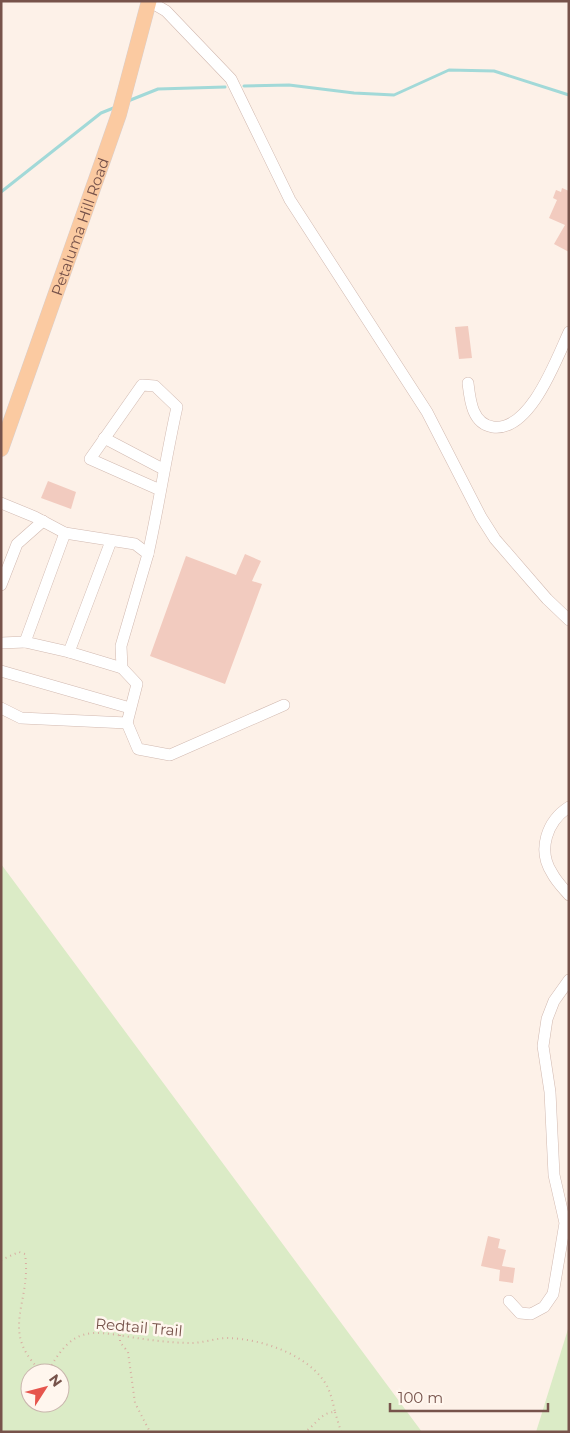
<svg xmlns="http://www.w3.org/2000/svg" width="570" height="1433" font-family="Montserrat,sans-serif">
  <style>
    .green { fill: #dbebc6; fill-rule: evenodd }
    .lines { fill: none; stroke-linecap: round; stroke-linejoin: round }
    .stream { stroke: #a2d9d8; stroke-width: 3 }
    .building { fill: #f2cbbf }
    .minor-casing { stroke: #d1b9b0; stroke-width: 12 }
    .major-casing { stroke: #d9cfcd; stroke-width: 16 }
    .path { stroke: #d8aea2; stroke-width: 2; stroke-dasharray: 1 4; stroke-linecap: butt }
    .minor { stroke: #fff; stroke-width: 11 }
    .major { stroke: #fbcaa1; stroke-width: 15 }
    .labels { text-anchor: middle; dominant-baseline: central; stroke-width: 5; stroke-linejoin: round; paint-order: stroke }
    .street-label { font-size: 15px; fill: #77534b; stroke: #fff6ee }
  </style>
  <rect width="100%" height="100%" fill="#fdf1e8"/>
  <g class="green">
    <path d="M1,864l421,568h-421zM30,1373h30v30h-30z"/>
    <polygon points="569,1326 569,1432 536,1432"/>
  </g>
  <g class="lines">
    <g class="stream">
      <polyline points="244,86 289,85 354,93 394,95 449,70 494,71 569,95"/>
      <polyline points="128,101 158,89 225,87"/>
      <polyline points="1,192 101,113 116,107"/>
    </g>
  </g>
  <g class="building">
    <polygon points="562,188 569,191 569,252 554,244 565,225 549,218 557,200 553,198 556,190 561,192"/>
    <polygon points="468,326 472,358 459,359 455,327"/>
    <polygon points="48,481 76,492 71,509 41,498"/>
    <polygon points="245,554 261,561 252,581 262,584 225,684 150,656 186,556 236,575"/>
    <polygon points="488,1236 500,1239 498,1248 506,1250 502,1266 515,1268 513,1283 499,1281 500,1270 481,1266"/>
  </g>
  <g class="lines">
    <defs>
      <g id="minor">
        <polyline points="149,1 166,11 231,79 290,200 427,412 481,517 495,539 547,599 569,620"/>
        <path d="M468,383c2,17 4,41 25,44 37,5 63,-67 76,-95"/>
        <polyline points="104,438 163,469"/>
        <polyline points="1,503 35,517 65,533 135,544 148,554 121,646 122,668 137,684 127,723 21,718 1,708"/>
        <polyline points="65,533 25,642 69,652 111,541"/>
        <path d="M148,554c11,-49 18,-98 29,-147l-22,-21 -13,-1 -52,74 70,31"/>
        <polyline points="1,585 17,544 43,521"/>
        <polyline points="1,643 25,642"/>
        <polyline points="69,652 122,668"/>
        <polyline points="1,671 130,708"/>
        <polyline points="127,723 138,749 170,755 284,705"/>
        <path d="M569,807c-22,14 -32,43 -17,66 4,8 11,15 17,22"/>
        <polyline points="509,1301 520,1313 531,1314 544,1307 553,1294 565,1223 554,1175 550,1092 543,1046 547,1019 554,1001 569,980"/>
      </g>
      <g id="major">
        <path id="s1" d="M1,449l103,-292 15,-43 30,-113"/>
      </g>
    </defs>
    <use href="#minor" class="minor-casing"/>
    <use href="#major" class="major-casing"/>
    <g class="path">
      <path d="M1,1260l18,-8 6,2c7,48 -25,75 13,114l13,-2c23,-38 38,-36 79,-29 20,3 41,6 61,6 12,0 25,-5 37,-5 34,1 82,17 99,48 4,8 6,17 8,26 -15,0 -19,14 -31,20"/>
      <polyline points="120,1335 120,1342 128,1352 135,1403 150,1432"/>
      <polyline points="335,1412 341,1432"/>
    </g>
    <use href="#minor" class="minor"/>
    <use href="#major" class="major"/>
  </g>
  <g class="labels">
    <g class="street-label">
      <text stroke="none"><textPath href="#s1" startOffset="236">Petaluma Hill Road</textPath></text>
      <text transform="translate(139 1327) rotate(5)">Redtail Trail</text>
    </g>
  </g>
  <rect width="570" height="1433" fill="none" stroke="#77534b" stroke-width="5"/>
  <g transform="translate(45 1388) rotate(54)"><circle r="24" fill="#fff6ee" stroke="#c9b5ad"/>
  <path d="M0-4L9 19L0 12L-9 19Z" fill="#e6554d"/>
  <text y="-8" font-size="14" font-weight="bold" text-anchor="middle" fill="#77534b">N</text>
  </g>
  <path d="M390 1403v8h158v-8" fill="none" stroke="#77534b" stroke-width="2.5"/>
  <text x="398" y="1403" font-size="15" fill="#77534b" stroke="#fff6ee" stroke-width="4" paint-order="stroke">100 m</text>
</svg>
